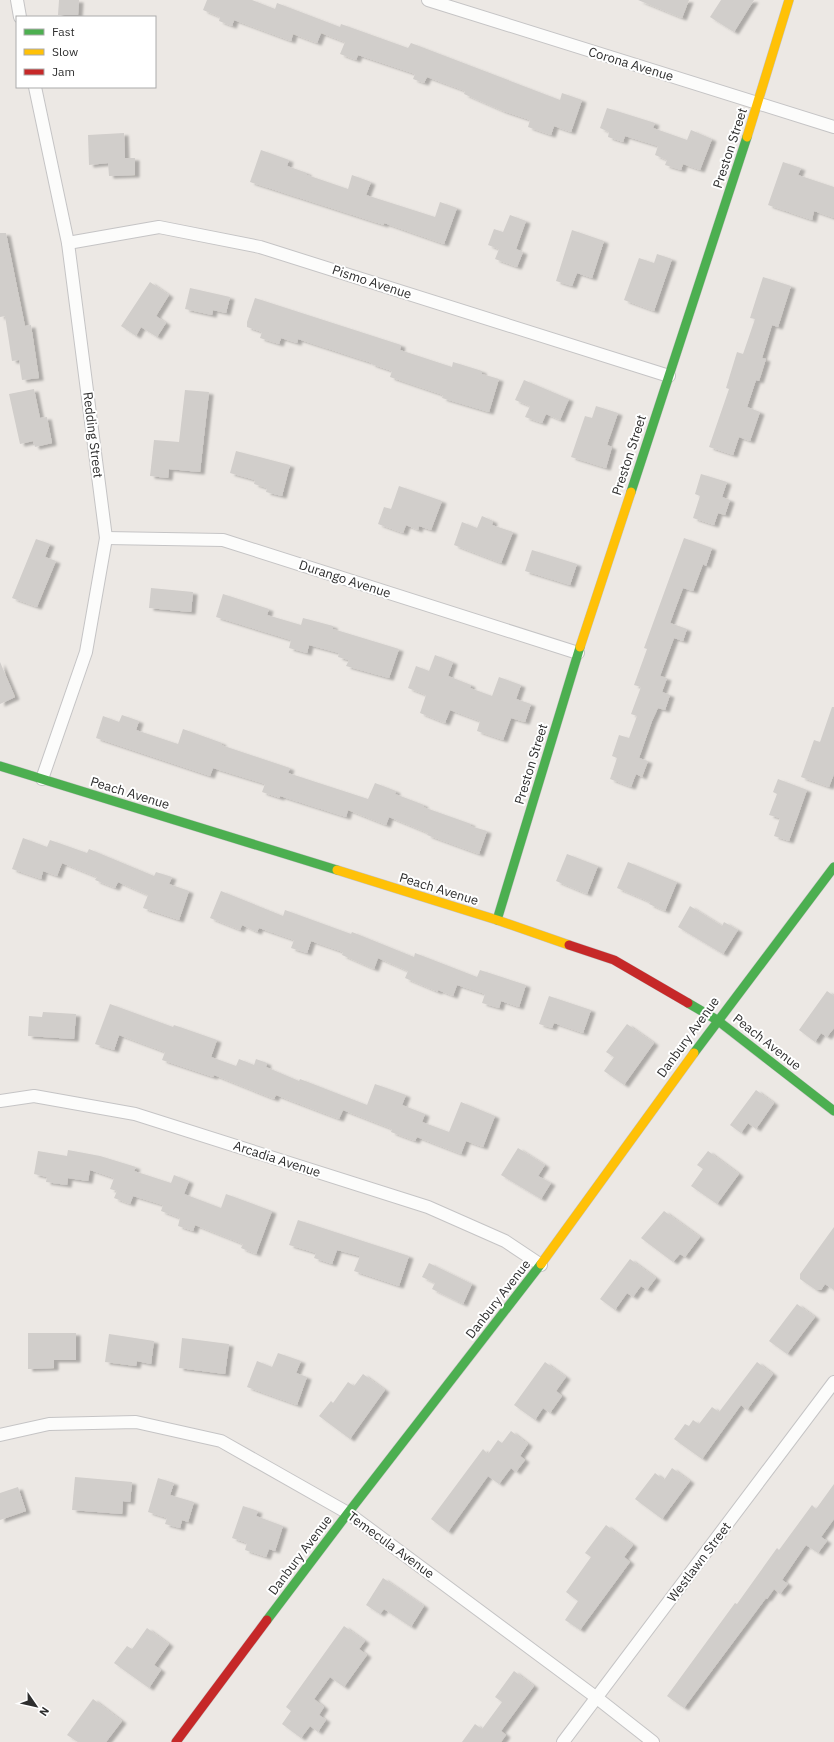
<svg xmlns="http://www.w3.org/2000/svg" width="834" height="1742" font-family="'IBM Plex Sans',sans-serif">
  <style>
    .building { fill: #d1cecb; filter: url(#shadow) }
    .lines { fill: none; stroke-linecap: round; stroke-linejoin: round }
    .street-casing { stroke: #c5c4c5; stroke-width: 14 }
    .fast-casing { stroke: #c5c4c5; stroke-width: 10 }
    .slow-casing { stroke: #c5c4c5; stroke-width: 10 }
    .jam-casing { stroke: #c5c4c5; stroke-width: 10 }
    .street { stroke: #fcfcfb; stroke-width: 12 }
    .fast { stroke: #4caf50; stroke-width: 9 }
    .slow { stroke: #ffc107; stroke-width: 9 }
    .jam { stroke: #c62828; stroke-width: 9 }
    .labels { text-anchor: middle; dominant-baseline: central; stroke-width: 4; stroke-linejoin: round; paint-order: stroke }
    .street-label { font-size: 13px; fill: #2e2e2e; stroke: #fff }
  </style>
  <defs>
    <filter id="shadow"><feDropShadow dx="4.5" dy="2.5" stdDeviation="1" flood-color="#0004"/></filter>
  </defs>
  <rect width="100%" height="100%" fill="#ece8e4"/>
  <g class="building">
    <polygon points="59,0 79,0 78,15 58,15"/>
    <polygon points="207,0 252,0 275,9 277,3 340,27 341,24 408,48 411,43 560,100 562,93 582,100 571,132 554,126 551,135 528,127 530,120 503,111 464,94 465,91 427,77 424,83 413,79 415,74 358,55 356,60 340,54 345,42 321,33 317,43 293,34 291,41 234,20 232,26 219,21 220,17 203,10"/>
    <polygon points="638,0 689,0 682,18"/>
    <polygon points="721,0 754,0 734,32 710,17"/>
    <polygon points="607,108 655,123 653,128 687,140 691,130 712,139 700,170 683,164 681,170 665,165 667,160 655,155 658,146 625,136 623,142 608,137 609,132 600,128"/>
    <polygon points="124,133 125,158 135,158 135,175 109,176 108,163 89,165 88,135"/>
    <polygon points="261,150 289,160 287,166 307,173 307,175 348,189 352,175 371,182 366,195 435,217 440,202 457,208 444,244 384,223 384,225 250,182"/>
    <polygon points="783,162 801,168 798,175 834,187 834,218 814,211 812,220 768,205"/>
    <polygon points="510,215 526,221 516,249 523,252 517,267 495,259 499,249 488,245 494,229 503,232"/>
    <polygon points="572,230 604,241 592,278 577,273 572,286 556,281"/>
    <polygon points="0,233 6,233 25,326 31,325 39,378 22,380 19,360 12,361 5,316 0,317"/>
    <polygon points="657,254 672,259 654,311 624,300 639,258 654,263"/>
    <polygon points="763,277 791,286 778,327 772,325 762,358 766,359 759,381 756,380 747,407 760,412 750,441 739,437 733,455 709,447 729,389 726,388 737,352 743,354 755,319 750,318"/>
    <polygon points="150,282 169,295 156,316 166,323 157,337 141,327 136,336 121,326"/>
    <polygon points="190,288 230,297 226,313 213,310 212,315 185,309"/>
    <polygon points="255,298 401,345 400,350 452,367 453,362 482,371 482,374 499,379 489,412 442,398 443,395 390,377 392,371 371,364 372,363 298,339 297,343 281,338 279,344 260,338 262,332 247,327 247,322"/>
    <polygon points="524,380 569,399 560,420 546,414 542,423 525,417 530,406 515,400"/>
    <polygon points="34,389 40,418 47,417 52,443 35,447 33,441 20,444 9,394"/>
    <polygon points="185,390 209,392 200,472 169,469 168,478 150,476 154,440 179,442"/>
    <polygon points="596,406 618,413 607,445 612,447 606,468 571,457 585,416 592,418"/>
    <polygon points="236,451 290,465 282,496 266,492 267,488 254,484 255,480 230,473"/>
    <polygon points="701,474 727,482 722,497 730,500 725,515 718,513 714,525 693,518 700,496 695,494"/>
    <polygon points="399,486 442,501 431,530 419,526 418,530 406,525 403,533 378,524 384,507 391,509"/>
    <polygon points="482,516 493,521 492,525 513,532 501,563 454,545 462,522 477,528"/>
    <polygon points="684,538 712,548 706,566 703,564 693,591 683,588 670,623 687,629 683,641 674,638 660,676 667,678 662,692 670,695 665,710 658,708 652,721 639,758 648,761 642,777 636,774 631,787 610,779 617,758 612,756 619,735 629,738 637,716 631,714 641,687 634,685 647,649 644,648"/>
    <polygon points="36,539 50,544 45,557 56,561 37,607 12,598"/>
    <polygon points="532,550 577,564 570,585 525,571"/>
    <polygon points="151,588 193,592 191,612 149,608"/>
    <polygon points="223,594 269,609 267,615 301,625 303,618 333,626 333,629 399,649 389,678 346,666 349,660 338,657 339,653 309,645 307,653 289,648 291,640 216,617"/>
    <polygon points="435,655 453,662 448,676 471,685 470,688 492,696 499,677 521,685 516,699 531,704 525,722 511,718 503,740 477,731 480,721 450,710 445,723 420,713 426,695 408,688 416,666 429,671"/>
    <polygon points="0,662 15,697 0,704"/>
    <polygon points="832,707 834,707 834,774 829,787 801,777 814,740 820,742"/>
    <polygon points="122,715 139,721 136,730 178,744 183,729 222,743 221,745 290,768 288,773 368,799 375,783 396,791 395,794 424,805 423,807 471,824 470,826 487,831 479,854 427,835 428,833 389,817 386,825 348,810 346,817 280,796 280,798 262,792 265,784 213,768 210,776 96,738 103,716 119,722"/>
    <polygon points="778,779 807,790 789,841 774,836 780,818 769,815 777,794 773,792"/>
    <polygon points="23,838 47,847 50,840 87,853 89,849 154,876 156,872 172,877 169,884 189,891 179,920 143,908 148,895 118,882 115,888 95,880 97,877 62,863 57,876 43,871 41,879 12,869"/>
    <polygon points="567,854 598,866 587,894 556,881"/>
    <polygon points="628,862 677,882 665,911 649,904 650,902 617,888"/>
    <polygon points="221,891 283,916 285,910 351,934 352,932 414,957 415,953 477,977 480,970 526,985 519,1007 501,1001 499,1008 482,1003 485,994 457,985 453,996 438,990 438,992 405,978 408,971 378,958 374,969 342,955 343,952 311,941 307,953 291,948 294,940 259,928 257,932 242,925 240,930 210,918"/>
    <polygon points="690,906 722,926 724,922 738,930 723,954 678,927"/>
    <polygon points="827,991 834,996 834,1028 827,1037 821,1033 815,1042 799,1030"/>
    <polygon points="549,996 591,1010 583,1033 554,1023 552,1028 539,1024"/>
    <polygon points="110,1004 173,1027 174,1025 217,1040 211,1057 236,1066 239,1059 254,1065 256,1059 267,1063 266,1067 299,1081 300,1079 367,1105 375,1084 406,1095 402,1105 425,1114 422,1122 449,1132 461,1102 495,1116 483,1147 466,1141 461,1154 417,1137 415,1141 391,1132 392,1129 343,1110 339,1119 276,1095 274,1099 214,1075 213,1077 162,1060 165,1052 119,1035 114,1050 95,1044"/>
    <polygon points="43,1012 76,1014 74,1039 28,1036 29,1016 42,1017"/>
    <polygon points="627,1024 654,1043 624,1085 604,1071 614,1057 606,1052"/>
    <polygon points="756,1090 774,1103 756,1129 748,1123 741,1133 730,1125"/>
    <polygon points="518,1148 545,1165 538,1176 551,1183 541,1199 501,1175"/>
    <polygon points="68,1150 100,1156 136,1167 134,1171 171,1183 174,1175 189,1181 184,1194 221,1208 226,1194 272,1211 256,1254 241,1248 243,1244 195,1225 193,1231 178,1226 180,1218 161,1211 163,1205 133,1196 130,1204 114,1198 117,1191 110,1189 114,1178 90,1170 88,1181 68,1178 67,1185 46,1182 47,1177 34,1174 38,1151 67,1156"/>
    <polygon points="708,1151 739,1174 717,1204 691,1186 703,1169 697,1165"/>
    <polygon points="664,1211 700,1237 685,1257 680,1254 673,1262 641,1238"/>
    <polygon points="298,1220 409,1256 399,1286 354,1271 360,1256 337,1250 332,1264 314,1258 316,1253 289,1245"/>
    <polygon points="834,1227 834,1290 825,1284 821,1290 816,1290 800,1279 800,1274"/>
    <polygon points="630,1259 656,1278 647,1290 641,1286 633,1297 627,1293 615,1310 600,1299"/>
    <polygon points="429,1263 472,1284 463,1304 432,1289 435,1283 422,1277"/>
    <polygon points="797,1304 815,1317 787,1354 769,1341"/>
    <polygon points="28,1333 76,1333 76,1360 54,1360 54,1368 28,1369"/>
    <polygon points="109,1334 154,1341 151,1364 137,1361 136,1366 105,1362"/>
    <polygon points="182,1338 229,1344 225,1374 179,1368"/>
    <polygon points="278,1353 301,1361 296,1373 307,1377 297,1405 247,1387 257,1361 272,1367"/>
    <polygon points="545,1362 566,1377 556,1391 562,1396 550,1413 543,1408 535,1420 514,1405"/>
    <polygon points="757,1362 773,1374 747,1410 741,1405 702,1459 674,1439 685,1424 689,1426 693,1420 699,1424 712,1407 719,1412"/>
    <polygon points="363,1374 385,1390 350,1439 319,1416 331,1401 333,1403 348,1382 354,1386"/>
    <polygon points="511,1431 528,1444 520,1456 525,1460 516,1472 511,1468 499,1484 488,1476 448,1532 431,1519 483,1449 488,1454 498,1440 502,1443"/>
    <polygon points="672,1468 690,1481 662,1519 635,1499 655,1473 664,1480"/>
    <polygon points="75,1477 132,1482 130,1502 123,1501 122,1514 72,1510"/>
    <polygon points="158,1478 174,1483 170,1495 194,1502 188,1522 182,1520 180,1528 165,1524 167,1518 148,1512"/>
    <polygon points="834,1484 834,1519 821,1537 827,1541 818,1553 806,1545 782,1580 788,1584 780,1594 774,1589 767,1599 766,1598 684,1708 667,1696 735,1603 737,1604 777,1548 779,1550 812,1505 816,1509"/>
    <polygon points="18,1487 26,1511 0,1520 0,1493"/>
    <polygon points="243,1506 258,1511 256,1516 283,1526 275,1551 269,1549 266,1557 245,1550 247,1543 232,1538"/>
    <polygon points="606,1525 633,1545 624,1557 630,1562 580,1630 565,1620 578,1601 566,1592 591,1557 585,1553"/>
    <polygon points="383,1578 424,1606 411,1627 384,1609 380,1614 366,1605"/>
    <polygon points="344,1626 365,1641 359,1649 367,1655 344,1687 330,1677 314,1699 324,1707 319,1715 326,1720 318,1732 310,1726 301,1738 282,1724 291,1711 286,1707"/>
    <polygon points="147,1628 169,1644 154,1665 161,1670 149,1688 114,1663 127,1646 132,1649"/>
    <polygon points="514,1671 534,1686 501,1731 506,1735 501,1742 462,1742 475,1724 482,1729 502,1702 495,1697"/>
    <polygon points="93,1699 122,1721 106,1742 78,1742 67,1735"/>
  </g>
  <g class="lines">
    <defs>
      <g id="street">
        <polyline points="17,0 20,17"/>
        <polyline points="428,0 834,127"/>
        <polyline points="35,87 68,243 106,538 86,652 42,779"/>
        <polyline points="68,243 159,227 260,247 669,376"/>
        <polyline points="106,538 223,540 578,653"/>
        <polyline points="0,1101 34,1096 135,1114 428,1207 505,1241 541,1265"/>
        <polyline points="0,1435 49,1424 136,1422 221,1441 348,1513 597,1698 653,1742"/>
        <polyline points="563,1742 834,1382"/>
      </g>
      <g id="fast">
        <polyline points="631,492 747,137"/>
        <polyline points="0,766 337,870"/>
        <polyline points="497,920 580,647"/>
        <polyline points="688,1003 717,1020 834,1111"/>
        <polyline points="694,1053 834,867"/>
        <polyline points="267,1620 348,1513 541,1264"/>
      </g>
      <g id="slow">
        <polyline points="747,137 789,0"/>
        <polyline points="580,647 631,492"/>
        <polyline points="337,870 497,920 569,945"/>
        <polyline points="541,1264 694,1053"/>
      </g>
      <g id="jam">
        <polyline points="569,945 614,960 688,1003"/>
        <polyline points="176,1742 267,1620"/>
      </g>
    </defs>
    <use href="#street" class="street-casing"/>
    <use href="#fast" class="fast-casing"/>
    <use href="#slow" class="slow-casing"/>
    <use href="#jam" class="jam-casing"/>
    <use href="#street" class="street"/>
    <use href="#fast" class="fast"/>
    <use href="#slow" class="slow"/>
    <use href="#jam" class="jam"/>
  </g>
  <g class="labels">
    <g class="street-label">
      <text transform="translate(631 64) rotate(17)">Corona Avenue</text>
      <text transform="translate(730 148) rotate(-72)">Preston Street</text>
      <text transform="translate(372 282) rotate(18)">Pismo Avenue</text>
      <text transform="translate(93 435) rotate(83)">Redding Street</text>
      <text transform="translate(629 455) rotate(-72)">Preston Street</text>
      <text transform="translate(345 579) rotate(18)">Durango Avenue</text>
      <text transform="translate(531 764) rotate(-73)">Preston Street</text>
      <text transform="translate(130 793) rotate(17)">Peach Avenue</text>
      <text transform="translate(439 889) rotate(17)">Peach Avenue</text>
      <text transform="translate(688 1037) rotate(-54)">Danbury Avenue</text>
      <text transform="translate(767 1042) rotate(38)">Peach Avenue</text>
      <text transform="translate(277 1159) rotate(18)">Arcadia Avenue</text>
      <text transform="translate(498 1299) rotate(-52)">Danbury Avenue</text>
      <text transform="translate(391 1545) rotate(36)">Temecula Avenue</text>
      <text transform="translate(300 1555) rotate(-53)">Danbury Avenue</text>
      <text transform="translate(699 1562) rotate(-53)">Westlawn Street</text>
    </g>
  </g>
  <rect x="16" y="16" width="140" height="72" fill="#ffffff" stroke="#ababab"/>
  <rect x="24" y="29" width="20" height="6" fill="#4caf50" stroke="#ababab"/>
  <text x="52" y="36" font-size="12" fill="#2e2e2e">Fast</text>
  <rect x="24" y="49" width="20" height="6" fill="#ffc107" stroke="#ababab"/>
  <text x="52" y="56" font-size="12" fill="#2e2e2e">Slow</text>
  <rect x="24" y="69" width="20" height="6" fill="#c62828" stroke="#ababab"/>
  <text x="52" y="76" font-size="12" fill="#2e2e2e">Jam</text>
  <g transform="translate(36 1706) rotate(124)" stroke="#ffffff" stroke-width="3" paint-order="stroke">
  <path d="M0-3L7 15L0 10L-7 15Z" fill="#2e2e2e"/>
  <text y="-6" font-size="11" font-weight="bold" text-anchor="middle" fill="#2e2e2e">N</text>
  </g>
</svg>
